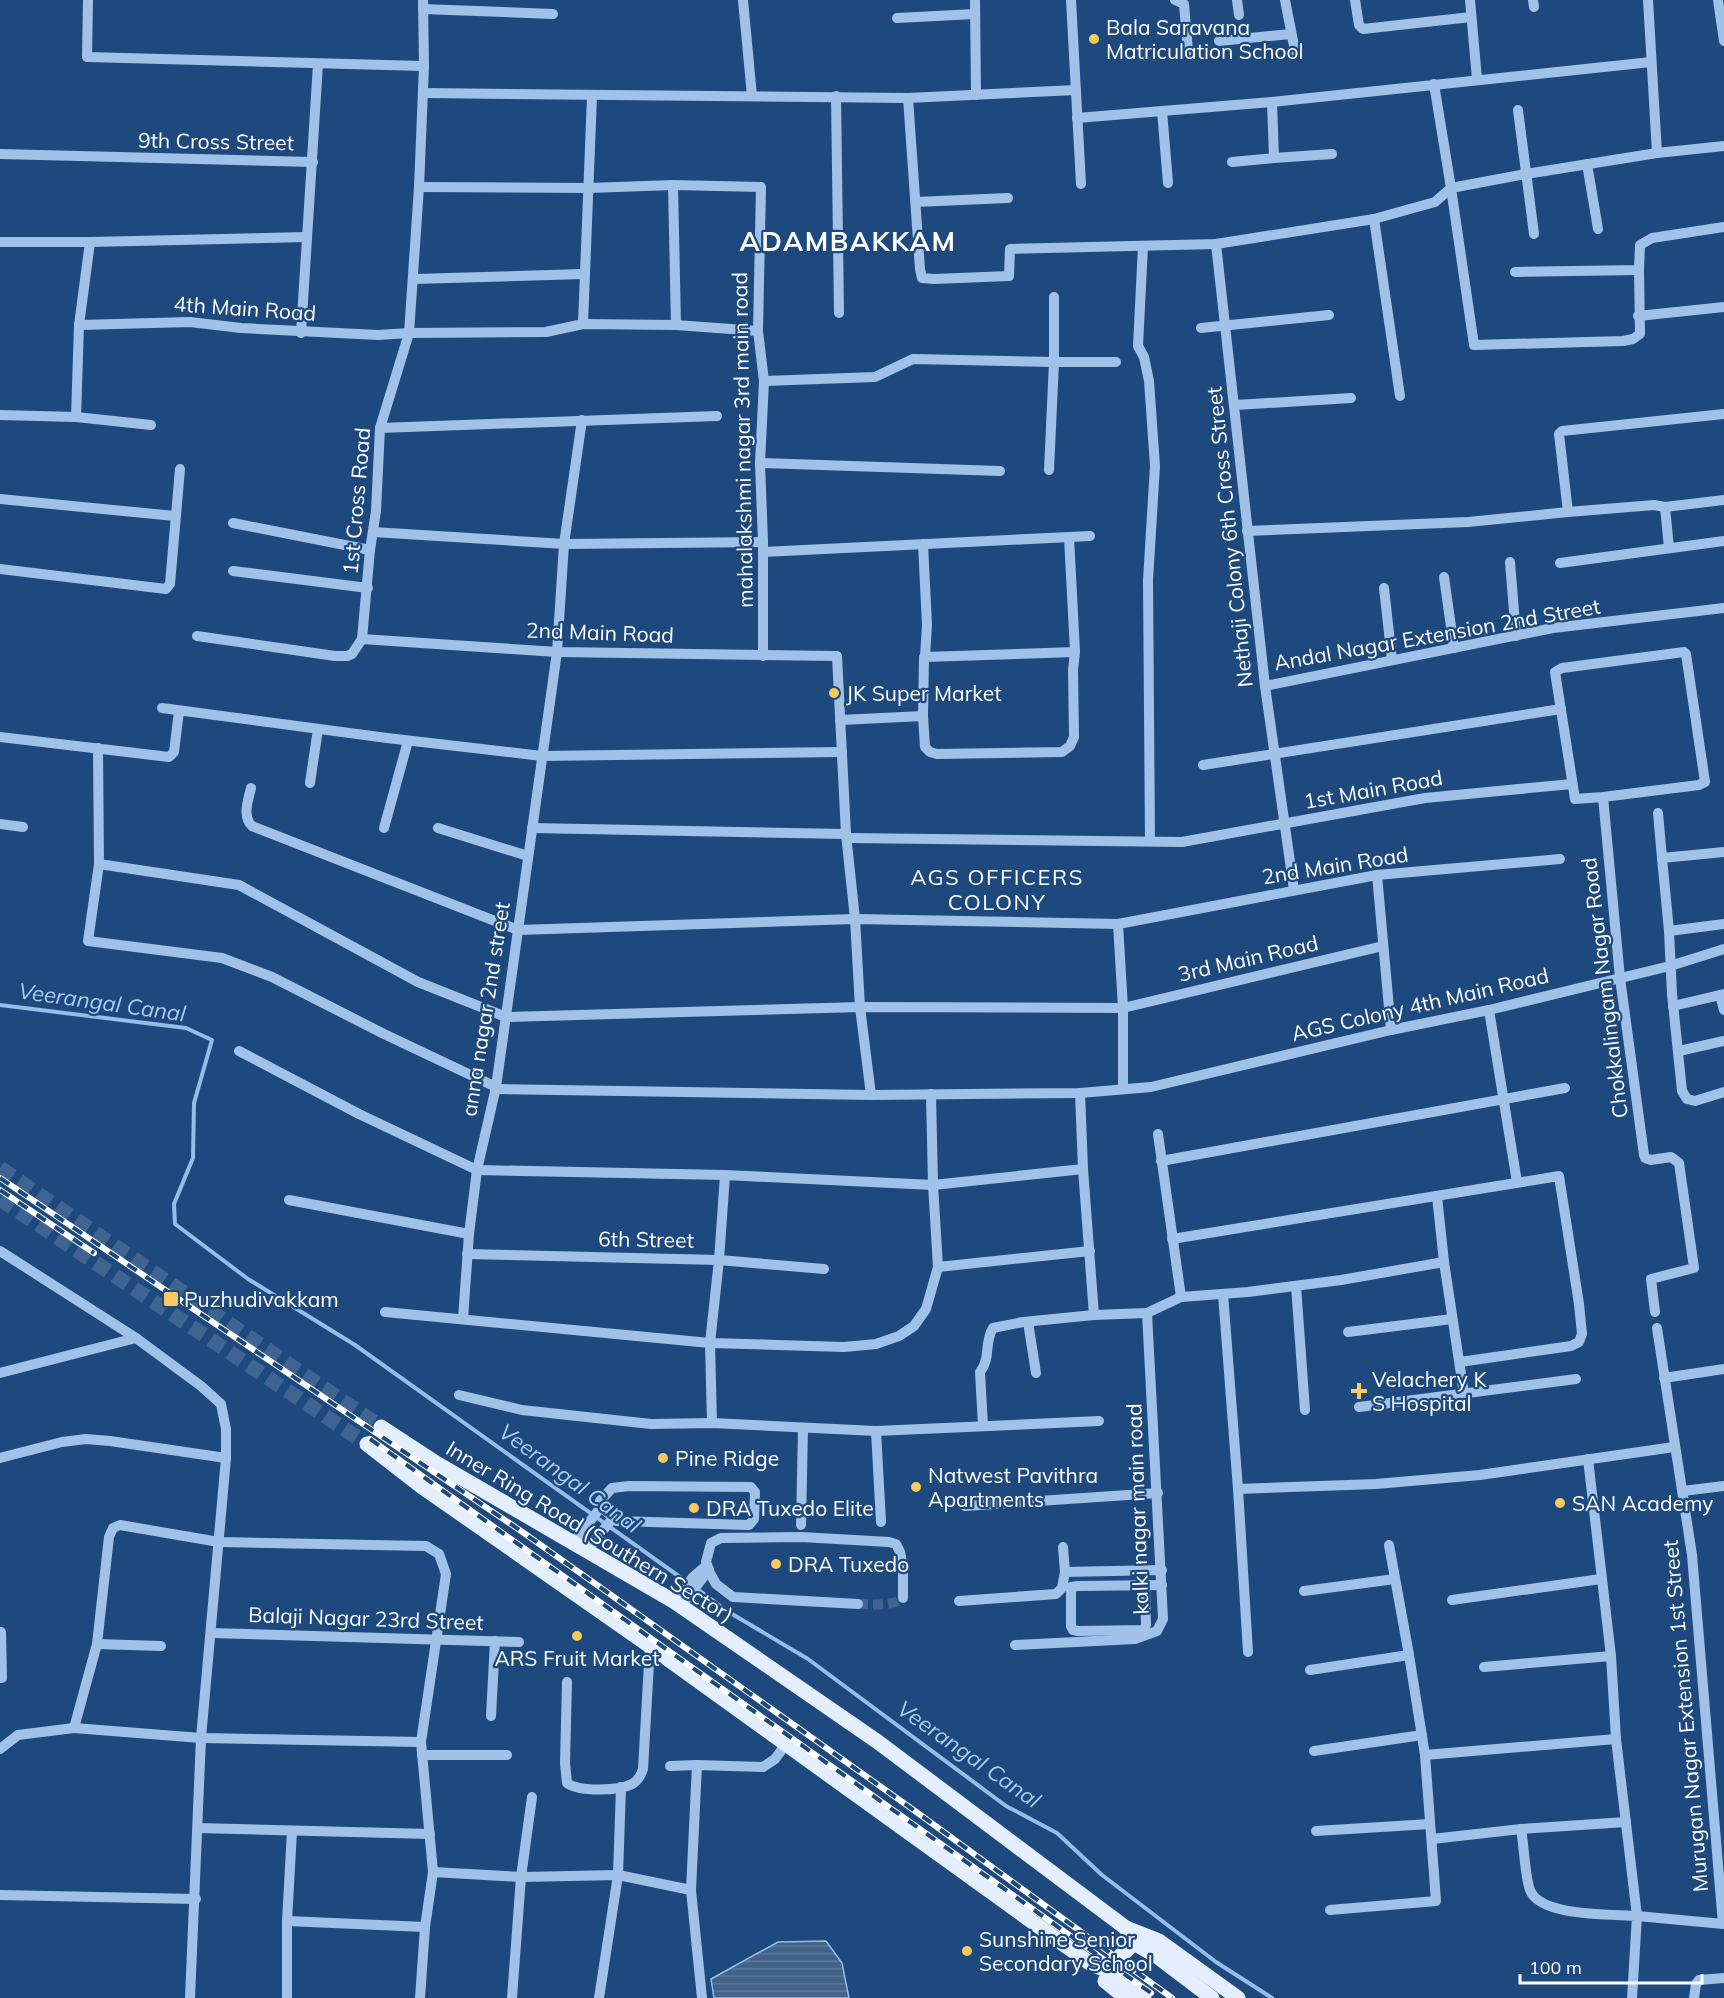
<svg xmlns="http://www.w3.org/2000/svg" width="1724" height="1998" font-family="Mulish,sans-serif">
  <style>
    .water { fill: url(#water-rules); stroke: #94bdea; stroke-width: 1.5 }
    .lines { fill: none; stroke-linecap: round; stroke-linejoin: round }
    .stream { stroke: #94bdea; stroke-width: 4 }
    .minor-tunnel { stroke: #3f6491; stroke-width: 10; stroke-dasharray: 10 5; stroke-linecap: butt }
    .major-tunnel { stroke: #3f6491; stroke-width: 15; stroke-dasharray: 15 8; stroke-linecap: butt }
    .minor { stroke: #a0c2e8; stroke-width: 10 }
    .major { stroke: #e3eefe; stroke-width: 15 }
    .rail-casing { stroke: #fff; stroke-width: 6 }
    .rail { stroke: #1d497e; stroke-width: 4; stroke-dasharray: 11; stroke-linecap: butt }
    .poi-dot { fill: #f7c95f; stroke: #1d497e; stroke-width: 2 }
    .labels { text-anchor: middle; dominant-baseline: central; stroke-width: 4.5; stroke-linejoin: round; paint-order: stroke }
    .poi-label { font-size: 21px; fill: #fff; stroke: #1d497e; text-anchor: start }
    .street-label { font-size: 21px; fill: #fff; stroke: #1d497e }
    .neighbourhood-label { font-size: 22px; letter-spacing: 1.5px; fill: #fff; stroke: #1d497e }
    .water-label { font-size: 22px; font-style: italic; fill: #acccf0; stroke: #1d497e }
    .district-label { font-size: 27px; font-weight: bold; letter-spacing: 1.5px; fill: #fff; stroke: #1d497e }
  </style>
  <defs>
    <pattern id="water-rules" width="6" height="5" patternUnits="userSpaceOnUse" patternTransform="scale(1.5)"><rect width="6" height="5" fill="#426289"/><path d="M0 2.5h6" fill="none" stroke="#5e7a9b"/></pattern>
  </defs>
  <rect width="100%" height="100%" fill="#1d497e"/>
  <polygon class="water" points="826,1941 842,1963 849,1998 714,1998 711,1979 778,1942"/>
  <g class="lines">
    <g class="stream">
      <polyline points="0,1005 186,1028 212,1040 194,1103 193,1158 174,1204 175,1224 248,1279 355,1345 687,1582"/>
      <polyline points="696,1588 727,1611 808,1659 1006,1806 1057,1833 1102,1875 1216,1962 1272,1998"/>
    </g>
    <path class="minor-tunnel" d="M858,1604c14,0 34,3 45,-6"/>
    <g class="major-tunnel">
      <polyline points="0,1168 381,1427"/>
      <polyline points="0,1199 367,1444"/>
    </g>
    <g class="minor">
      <polyline points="88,0 87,57 424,66"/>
      <polyline points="743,0 752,96"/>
      <polyline points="975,0 976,95"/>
      <polyline points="1071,0 1081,184"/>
      <polyline points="1175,0 1184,4 1188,51"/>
      <polyline points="1237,0 1239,15"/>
      <polyline points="1285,0 1295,51"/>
      <polyline points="1355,0 1359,25 1363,29 1471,17"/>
      <polyline points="1470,0 1477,79"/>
      <polyline points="1533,0 1534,7"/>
      <polyline points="1648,0 1657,153"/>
      <polyline points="1718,0 1724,41"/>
      <polyline points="423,9 553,14"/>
      <polyline points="897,18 975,14"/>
      <polyline points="1219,41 1291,34"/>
      <polyline points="1434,84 1451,188 1474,345 1623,341 1633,339 1640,334 1639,270"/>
      <polyline points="423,93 908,98 1076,90"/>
      <polyline points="836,96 839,313"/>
      <polyline points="908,98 920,269 922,278 934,279 1009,276 1010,249 1216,244 1374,219 1435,202 1451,188 1526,174 1657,153 1724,146"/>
      <polyline points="1518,110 1534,234"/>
      <polyline points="1162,111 1168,183"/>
      <polyline points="1077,118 1272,102 1651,62"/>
      <polyline points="0,154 313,162"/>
      <polyline points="1274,158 1332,154"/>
      <polyline points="1232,162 1274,158 1272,102"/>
      <polyline points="1587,164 1598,229"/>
      <polyline points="673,185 676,325"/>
      <polyline points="419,187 589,188 673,185 761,187 758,331 764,381 760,463 763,542 763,656"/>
      <polyline points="916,202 1008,198"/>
      <polyline points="1374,219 1400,396"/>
      <polyline points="0,242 90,242 307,237"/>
      <polyline points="1216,244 1265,686 1294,890"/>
      <polyline points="1143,246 1138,346 1144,357 1149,381 1155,466 1148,580 1150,841"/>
      <polyline points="1515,272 1639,270 1640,245 1652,238 1724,227"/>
      <polyline points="414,279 583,274"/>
      <polyline points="1054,297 1054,362 1116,362"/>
      <polyline points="1638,316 1724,307"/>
      <polyline points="583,324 592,96"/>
      <polyline points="79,325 190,322 241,328 378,335 409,333 546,332 583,324 676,325 758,331"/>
      <polyline points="1201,328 1329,315"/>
      <polyline points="301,333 318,64"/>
      <polyline points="764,381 875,377 913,359 1054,362 1049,470"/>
      <polyline points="1235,405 1351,398"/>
      <polyline points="1724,414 1562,431 1559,434 1568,512 1654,505 1665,507 1724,500"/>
      <polyline points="0,415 76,417 151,425"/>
      <polyline points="76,417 79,325 90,242"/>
      <polyline points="380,428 717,416"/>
      <polyline points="760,463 1000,471"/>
      <polyline points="0,499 175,516"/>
      <polyline points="1665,507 1669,548"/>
      <polyline points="233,523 370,550"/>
      <polyline points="1247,531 1468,522 1568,512"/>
      <polyline points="373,532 564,544 763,542"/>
      <polyline points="1069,537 1075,652 1073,670 1074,737 1070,746 1062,752 937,754 930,752 925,747 923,716 924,657 1075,652"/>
      <polyline points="923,544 927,625 925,657"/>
      <polyline points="763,552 1090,536"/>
      <polyline points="1510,562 1516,636"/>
      <polyline points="1560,563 1724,541"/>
      <polyline points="0,569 166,589 170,584 180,469"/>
      <polyline points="233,571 368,588"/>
      <polyline points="1444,577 1454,648"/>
      <polyline points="1384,588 1392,660"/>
      <polyline points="197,636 335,656 347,656 352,654 362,639 370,550 376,511 380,428 409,333 419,187 424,66 423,0"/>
      <polyline points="362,639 557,652 837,656 846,834 855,919 860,1007 871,1095"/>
      <polyline points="1265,686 1553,628 1724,608"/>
      <polyline points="162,708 387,738 542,756 842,752"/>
      <polyline points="840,720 923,716"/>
      <polyline points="0,737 169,757 174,752 179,711"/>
      <polyline points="98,748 99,864 88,941 222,958 272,977 384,1034 496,1087"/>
      <polyline points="1203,765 1561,709"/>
      <polyline points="310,783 318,729"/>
      <path d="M251,788c-3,13 -9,28 1,38l266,104 337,-11 263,5 259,-49 183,-16"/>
      <polyline points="1603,797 1575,799 1555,672 1562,668 1684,652 1686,654 1705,782 1699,785 1603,797 1620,978 1644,1155 1645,1158 1651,1160 1671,1157 1679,1163 1694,1268 1651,1279 1655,1312"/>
      <polyline points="1658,813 1662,858"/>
      <polyline points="0,824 23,827"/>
      <polyline points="384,828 408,741"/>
      <polyline points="438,828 528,856"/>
      <polyline points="532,828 846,834"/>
      <polyline points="847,838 1182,842 1425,798 1572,784"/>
      <polyline points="1724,852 1662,858 1669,931 1672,994 1682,1091 1687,1099 1695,1101 1724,1092"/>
      <polyline points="99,864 239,885 418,982 506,1017 860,1007 1123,1008 1383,946"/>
      <polyline points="1377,875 1391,1030"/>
      <polyline points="1118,924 1123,1008 1123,1089"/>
      <polyline points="1669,931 1724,924"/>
      <polyline points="1720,995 1724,1010"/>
      <polyline points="1673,1006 1724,994"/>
      <polyline points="1489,1010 1517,1182"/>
      <polyline points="239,1051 359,1114 477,1170 725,1175 933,1185 1083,1169"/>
      <polyline points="1679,1051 1724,1041"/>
      <polyline points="495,1089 871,1095 1080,1093 1151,1087 1391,1030 1489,1010 1670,966 1724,949"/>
      <polyline points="1080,1093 1083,1169 1094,1315"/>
      <polyline points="1158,1134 1181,1297"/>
      <polyline points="1161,1161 1565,1088"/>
      <polyline points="1437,1196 1444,1262 1464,1394"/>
      <polyline points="289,1200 469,1234"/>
      <polyline points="1172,1239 1559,1176 1579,1304 1582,1334 1579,1342 1571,1346 1460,1362"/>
      <polyline points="0,1251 136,1338 201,1386 221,1404 226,1429 226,1458 201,1738 190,1998"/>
      <polyline points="467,1254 719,1260 824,1269"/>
      <polyline points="938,1267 1090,1251"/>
      <polyline points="1296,1286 1305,1410"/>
      <polyline points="1223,1294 1238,1489 1376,1484 1480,1475 1674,1447"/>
      <polyline points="385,1312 710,1343 844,1347 876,1344 899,1336 914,1326 926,1309 938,1267 933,1185 931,1094"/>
      <polyline points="463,1319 469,1234 477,1170 496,1087 557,652 564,544 582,420"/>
      <polyline points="1028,1322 1036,1373"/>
      <polyline points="1657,1328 1692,1555 1723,1924"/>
      <polyline points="1348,1332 1452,1319"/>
      <polyline points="0,1373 136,1338"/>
      <polyline points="1664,1378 1724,1369"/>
      <polyline points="459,1395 522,1410 651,1424 712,1423 876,1431 1099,1421"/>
      <polyline points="1359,1407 1576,1379"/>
      <polyline points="712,1423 710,1343 719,1260 725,1175"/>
      <path d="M983,1426l-3,-54c11,-13 4,-30 13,-44l30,-6 71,-7 53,-2 34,-16 67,-5 93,-12 103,-18"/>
      <polyline points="876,1431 881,1522"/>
      <polyline points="0,1458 62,1442 86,1439 110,1441 226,1458"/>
      <polyline points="1588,1459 1611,1656 1616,1739 1637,1916 1724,1924"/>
      <polygon points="629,1486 751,1487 755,1492 754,1519 749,1525 617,1521 601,1507 600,1501 612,1488"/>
      <polyline points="1238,1489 1248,1652"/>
      <polyline points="1683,1491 1724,1486"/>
      <polyline points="965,1506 1158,1493"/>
      <polyline points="801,1525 803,1428"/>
      <polyline points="573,1543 601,1507"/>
      <polyline points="1389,1545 1409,1655"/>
      <polyline points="1063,1547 1065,1572"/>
      <polyline points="587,1550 613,1518"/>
      <polyline points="1145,1585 1146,1625 1144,1630 1078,1631 1073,1630 1071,1626 1071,1587 1078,1586 1162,1585"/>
      <polyline points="1304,1591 1395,1579"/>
      <polyline points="1452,1600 1601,1579"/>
      <polyline points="959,1601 1056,1594 1062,1588 1065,1572 1162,1570"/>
      <polyline points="675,1602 693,1577 707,1565"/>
      <polyline points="858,1604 733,1597 716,1584 710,1573 706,1562 711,1543 721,1538 801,1537 889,1542 896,1544 900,1552 903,1568 903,1598"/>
      <polyline points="681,1606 709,1570"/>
      <polyline points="211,1633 519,1642"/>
      <polyline points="97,1644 161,1646"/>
      <polyline points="1015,1645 1135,1639 1157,1631 1163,1619 1147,1313"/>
      <polyline points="1484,1667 1611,1656"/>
      <polyline points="1310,1670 1409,1655 1425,1755 1436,1901 1330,1910"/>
      <polyline points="0,1678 2,1678 1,1632"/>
      <path d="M567,1682l-2,81 2,20c12,9 52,8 65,1 6,-3 9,-9 11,-15l7,-123"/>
      <polyline points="491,1716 495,1641"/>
      <polyline points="74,1728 97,1644 109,1537 113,1528 120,1525 219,1542 426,1546 439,1554 446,1574 421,1742 433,1872 425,1927 420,1998"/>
      <polyline points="0,1749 18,1735 74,1728 201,1738 421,1742"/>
      <polyline points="1314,1751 1422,1735"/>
      <polyline points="422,1755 507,1755"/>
      <polyline points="1425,1755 1616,1739"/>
      <polyline points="670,1766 697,1765"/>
      <polyline points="198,1828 430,1834"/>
      <path d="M1521,1829c3,16 4,48 9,61 10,27 82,24 107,26l-5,82"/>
      <polyline points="1316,1831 1430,1824"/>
      <polyline points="1432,1839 1521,1829 1626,1822"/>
      <polyline points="433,1872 521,1877 618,1875 691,1890"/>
      <polyline points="0,1895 196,1899"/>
      <polyline points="287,1921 425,1927"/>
      <polyline points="287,1998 287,1921 292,1831"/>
      <polyline points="512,1998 521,1877 532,1797"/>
      <polyline points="599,1998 618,1875 621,1787"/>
      <polyline points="702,1998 691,1890 697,1765 763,1767 775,1759 786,1744"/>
      <polyline points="1694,1998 1696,1984 1699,1980 1724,1978"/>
    </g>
    <g class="major">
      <polyline points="381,1427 436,1463 675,1602 878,1742 1126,1928 1159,1941 1238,1998"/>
      <polyline points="367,1444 421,1486 650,1646 1091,1964 1106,1970 1144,1998"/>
      <polyline points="1126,1928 1134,1943 1158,1957 1212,1998"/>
      <polyline points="1106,1970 1134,1943"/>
      <polyline points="1105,1981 1126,1998"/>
    </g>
    <defs>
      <g id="rail">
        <polyline points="0,1178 521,1531 915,1811 1172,1998"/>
        <polyline points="0,1190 94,1253"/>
        <polyline points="370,1439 1151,1993"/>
      </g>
    </defs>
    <use href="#rail" class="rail-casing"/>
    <use href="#rail" class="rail"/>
  </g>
  <g class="poi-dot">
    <circle cx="1094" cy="39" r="6"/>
    <circle cx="834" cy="693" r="6"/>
    <rect x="163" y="1291" width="16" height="16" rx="3"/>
    <path d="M1356 1382h6v6h6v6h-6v6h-6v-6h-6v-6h6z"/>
    <circle cx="663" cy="1458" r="6"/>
    <circle cx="916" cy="1487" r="6"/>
    <circle cx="1560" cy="1503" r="6"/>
    <circle cx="694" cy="1508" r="6"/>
    <circle cx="776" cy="1564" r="6"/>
    <circle cx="577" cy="1636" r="6"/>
    <circle cx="967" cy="1951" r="6"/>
  </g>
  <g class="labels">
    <g class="poi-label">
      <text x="1106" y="27">Bala Saravana<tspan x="1106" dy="24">Matriculation School</tspan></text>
      <text x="846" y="693">JK Super Market</text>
      <text x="184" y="1299">Puzhudivakkam</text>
      <text x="1372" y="1379">Velachery K<tspan x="1372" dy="24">S Hospital</tspan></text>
      <text x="675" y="1458">Pine Ridge</text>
      <text x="928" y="1475">Natwest Pavithra<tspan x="928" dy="24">Apartments</tspan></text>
      <text x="1572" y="1503">SAN Academy</text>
      <text x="706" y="1508">DRA Tuxedo Elite</text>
      <text x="788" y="1564">DRA Tuxedo</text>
      <text x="577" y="1658" text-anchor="middle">ARS Fruit Market</text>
      <text x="979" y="1939">Sunshine Senior<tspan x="979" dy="24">Secondary School</tspan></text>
    </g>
    <g class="street-label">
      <text transform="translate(216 141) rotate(1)">9th Cross Street</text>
      <text transform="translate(245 308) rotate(4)">4th Main Road</text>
      <text transform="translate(742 440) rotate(-91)">mahalakshmi nagar 3rd main road</text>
      <text transform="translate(356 501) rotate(-85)">1st Cross Road</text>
      <text transform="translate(1229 537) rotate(-96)">Nethaji Colony 6th Cross Street</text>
      <text transform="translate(600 632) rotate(2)">2nd Main Road</text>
      <text transform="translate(1437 634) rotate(-10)">Andal Nagar Extension 2nd Street</text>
      <text transform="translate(1373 789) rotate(-10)">1st Main Road</text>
      <text transform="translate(1335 865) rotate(-9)">2nd Main Road</text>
      <text transform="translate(1248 958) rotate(-13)">3rd Main Road</text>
      <text transform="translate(1604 988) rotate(-97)">Chokkalingam Nagar Road</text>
      <text transform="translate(1420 1004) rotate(-13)">AGS Colony 4th Main Road</text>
      <text transform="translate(485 1009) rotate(-81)">anna nagar 2nd street</text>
      <text transform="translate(646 1239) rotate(1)">6th Street</text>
      <text transform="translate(1137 1509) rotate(-92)">kalki nagar main road</text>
      <text transform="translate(590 1531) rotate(31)">Inner Ring Road (Southern Sector)</text>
      <text transform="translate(366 1618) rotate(2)">Balaji Nagar 23rd Street</text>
      <text transform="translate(1685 1716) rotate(-95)">Murugan Nagar Extension 1st Street</text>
    </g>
    <g class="neighbourhood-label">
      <text x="997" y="877">AGS OFFICERS<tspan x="997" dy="25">COLONY</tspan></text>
    </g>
    <g class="water-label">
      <text transform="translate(102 1002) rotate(8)">Veerangal Canal</text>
      <text transform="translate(570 1478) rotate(36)">Veerangal Canal</text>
      <text transform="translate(969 1754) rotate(35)">Veerangal Canal</text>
    </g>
    <g class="district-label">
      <text x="848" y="241">ADAMBAKKAM</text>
    </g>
  </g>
  <path d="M1520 1974v9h182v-9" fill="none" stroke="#ffffff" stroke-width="3"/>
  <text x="1529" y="1974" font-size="18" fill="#ffffff" stroke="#1d497e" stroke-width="4.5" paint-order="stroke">100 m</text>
</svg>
